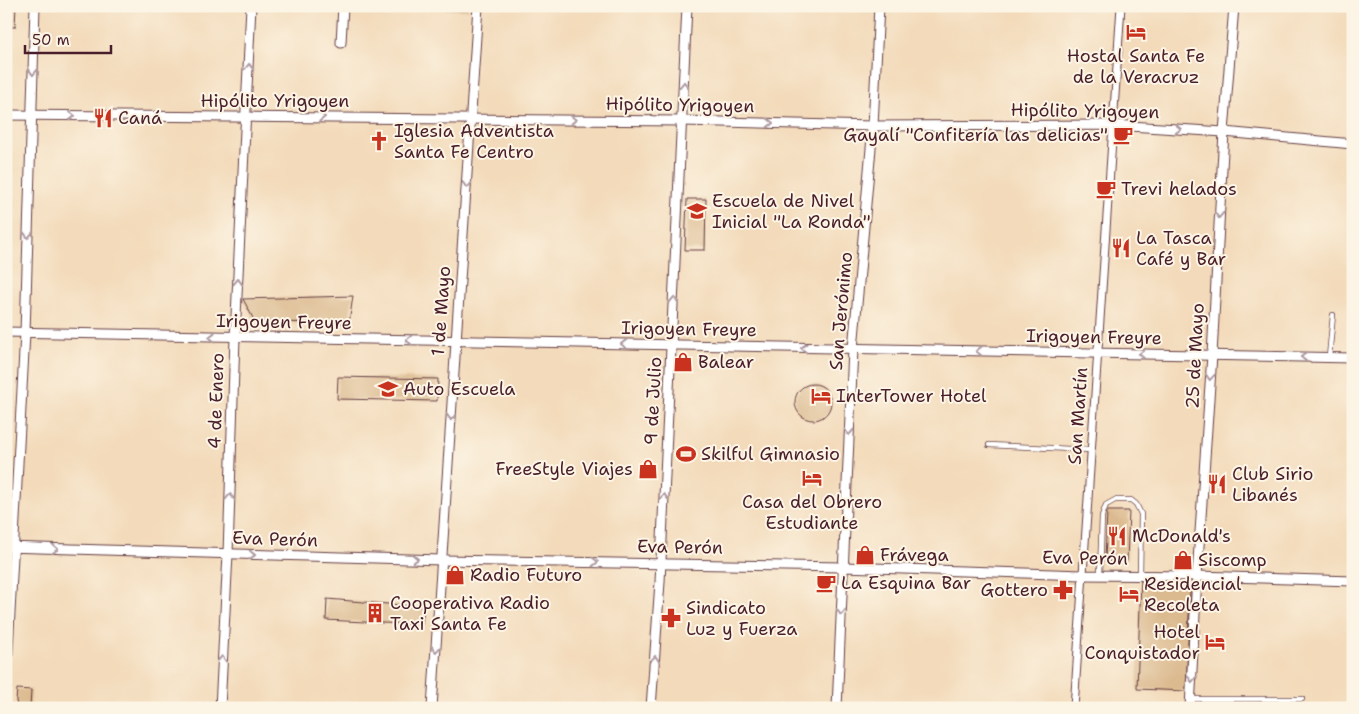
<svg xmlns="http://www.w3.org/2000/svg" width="1359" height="714" font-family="'Shantell Sans',sans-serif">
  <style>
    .building { fill: #dcba8f }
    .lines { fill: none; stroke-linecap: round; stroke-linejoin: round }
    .service-casing { stroke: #633b40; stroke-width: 6 }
    .pedestrian-casing { stroke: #633b40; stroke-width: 9 }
    .minor-casing { stroke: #633b40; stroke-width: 11 }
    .service { stroke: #fff; stroke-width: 4.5 }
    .pedestrian { stroke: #fff; stroke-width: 7 }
    .minor { stroke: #fff; stroke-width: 9 }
    .oneway { stroke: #ae9aa0 }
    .labels { text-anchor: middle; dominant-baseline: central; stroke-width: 4; stroke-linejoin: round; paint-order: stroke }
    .poi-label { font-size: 18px; fill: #4a1f2b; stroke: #fcf5e5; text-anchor: start }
    .street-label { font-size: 18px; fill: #4a1f2b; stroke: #fcf5e5 }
  </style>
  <rect width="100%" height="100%" fill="#fcf5e5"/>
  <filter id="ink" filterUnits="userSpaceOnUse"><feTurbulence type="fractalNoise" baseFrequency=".02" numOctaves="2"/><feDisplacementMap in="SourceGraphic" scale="10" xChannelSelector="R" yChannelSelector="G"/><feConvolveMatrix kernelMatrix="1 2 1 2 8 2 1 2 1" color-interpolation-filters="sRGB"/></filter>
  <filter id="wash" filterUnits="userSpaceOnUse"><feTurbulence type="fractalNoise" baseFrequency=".0096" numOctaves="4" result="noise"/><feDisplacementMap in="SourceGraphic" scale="20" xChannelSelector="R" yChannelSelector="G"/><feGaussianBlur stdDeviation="1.12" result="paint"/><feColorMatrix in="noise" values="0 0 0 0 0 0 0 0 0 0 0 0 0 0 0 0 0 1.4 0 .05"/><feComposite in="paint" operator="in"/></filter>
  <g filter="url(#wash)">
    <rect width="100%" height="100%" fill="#f3daba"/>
    <g id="blocks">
      <g class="building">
        <polygon points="6,6 16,6 15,27 6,27"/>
        <polygon points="429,6 468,6 468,10 429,9"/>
        <polygon points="687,199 706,199 705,250 685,250"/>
        <polygon points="353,296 349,323 255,322 243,299"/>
        <polygon points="338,377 438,379 437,401 337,399"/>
        <circle cx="813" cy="402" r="18"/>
        <polygon points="1107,511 1129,511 1127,561 1105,561"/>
        <polygon points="1141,579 1180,580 1190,590 1186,691 1137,689"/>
        <polygon points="327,599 424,607 422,625 326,620"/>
        <polygon points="17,689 31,690 30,708 22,708 17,705 16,701"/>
      </g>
    </g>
  </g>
  <g filter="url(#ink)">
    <use href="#blocks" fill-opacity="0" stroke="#633b40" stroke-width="1"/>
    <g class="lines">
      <defs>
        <g id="service">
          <polyline points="1329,357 1333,315"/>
          <polyline points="989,445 1091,450"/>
          <polyline points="1100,575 1102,516 1106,505 1115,500 1131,500 1136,504 1141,514 1140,576"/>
          <polyline points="1191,699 1302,699"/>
        </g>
        <polyline id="pedestrian" points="1074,708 1121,6"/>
        <g id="minor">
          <polyline points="341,43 343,6"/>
          <polyline points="6,115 683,121 873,126 1114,125 1224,132 1353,144"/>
          <polyline points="6,332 1353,358"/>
          <polyline points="6,547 442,560 843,567 1082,575 1197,576 1353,581"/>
          <polyline points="6,687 25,333 35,6"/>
          <polyline points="220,708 228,554 235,337 251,6"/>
          <polyline points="432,708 478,6"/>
          <polyline points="651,708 660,582 687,6"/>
          <polyline points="837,708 853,349 873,126 879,6"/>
          <polyline points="1190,708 1197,576 1212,355 1224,132 1234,6"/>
        </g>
      </defs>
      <use href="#service" class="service-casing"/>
      <use href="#pedestrian" class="pedestrian-casing"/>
      <use href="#minor" class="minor-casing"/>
      <use href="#service" class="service"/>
      <use href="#pedestrian" class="pedestrian"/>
      <use href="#minor" class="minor"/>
    </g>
    <defs><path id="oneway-chevron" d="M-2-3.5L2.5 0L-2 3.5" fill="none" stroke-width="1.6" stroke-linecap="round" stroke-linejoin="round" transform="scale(1.25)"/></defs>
    <g class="oneway">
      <use href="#oneway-chevron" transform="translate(249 67) rotate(-88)"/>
      <use href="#oneway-chevron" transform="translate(33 72) rotate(92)"/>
      <use href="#oneway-chevron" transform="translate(684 85) rotate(-88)"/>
      <use href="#oneway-chevron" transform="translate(72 116)"/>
      <use href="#oneway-chevron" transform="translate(322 117) rotate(1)"/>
      <use href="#oneway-chevron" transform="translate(573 120) rotate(1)"/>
      <use href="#oneway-chevron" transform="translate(770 123) rotate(1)"/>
      <use href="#oneway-chevron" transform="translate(1178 129) rotate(3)"/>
      <use href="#oneway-chevron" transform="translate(467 185) rotate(94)"/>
      <use href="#oneway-chevron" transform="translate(1219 215) rotate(93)"/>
      <use href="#oneway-chevron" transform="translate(28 235) rotate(92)"/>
      <use href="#oneway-chevron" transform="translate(238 282) rotate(-87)"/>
      <use href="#oneway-chevron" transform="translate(674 300) rotate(-87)"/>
      <use href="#oneway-chevron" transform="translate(212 337) rotate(-179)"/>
      <use href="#oneway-chevron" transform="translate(409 340) rotate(-179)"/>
      <use href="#oneway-chevron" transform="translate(624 344) rotate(-179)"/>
      <use href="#oneway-chevron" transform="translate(804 348) rotate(-179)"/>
      <use href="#oneway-chevron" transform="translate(979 351) rotate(-179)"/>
      <use href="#oneway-chevron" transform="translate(1142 354) rotate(-179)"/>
      <use href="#oneway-chevron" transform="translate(1304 357) rotate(-179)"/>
      <use href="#oneway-chevron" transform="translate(1210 377) rotate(94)"/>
      <use href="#oneway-chevron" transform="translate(451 417) rotate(93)"/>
      <use href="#oneway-chevron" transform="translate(849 432) rotate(93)"/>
      <use href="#oneway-chevron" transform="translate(230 497) rotate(-88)"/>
      <use href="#oneway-chevron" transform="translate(664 497) rotate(-87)"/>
      <use href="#oneway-chevron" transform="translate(55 549) rotate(2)"/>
      <use href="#oneway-chevron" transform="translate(252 555) rotate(2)"/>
      <use href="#oneway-chevron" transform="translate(415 559) rotate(2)"/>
      <use href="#oneway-chevron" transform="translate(595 562) rotate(1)"/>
      <use href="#oneway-chevron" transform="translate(841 612) rotate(92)"/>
      <use href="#oneway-chevron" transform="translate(436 649) rotate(94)"/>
      <use href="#oneway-chevron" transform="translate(222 659) rotate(-87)"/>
      <use href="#oneway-chevron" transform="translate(655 659) rotate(-86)"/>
      <use href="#oneway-chevron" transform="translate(1192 679) rotate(93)"/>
    </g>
  </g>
  <defs>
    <symbol id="hotel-bare" viewBox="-9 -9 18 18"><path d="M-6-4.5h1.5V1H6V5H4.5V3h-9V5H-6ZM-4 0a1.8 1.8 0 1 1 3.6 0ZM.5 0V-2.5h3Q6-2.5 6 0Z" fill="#c8321e" stroke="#fcf5e5" stroke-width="2.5" paint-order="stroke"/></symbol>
    <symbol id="restaurant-bare" viewBox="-9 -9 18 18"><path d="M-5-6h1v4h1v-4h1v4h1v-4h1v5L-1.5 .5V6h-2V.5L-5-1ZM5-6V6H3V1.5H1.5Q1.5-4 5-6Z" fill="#c8321e" stroke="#fcf5e5" stroke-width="2.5" paint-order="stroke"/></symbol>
    <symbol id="cafe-bare" viewBox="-9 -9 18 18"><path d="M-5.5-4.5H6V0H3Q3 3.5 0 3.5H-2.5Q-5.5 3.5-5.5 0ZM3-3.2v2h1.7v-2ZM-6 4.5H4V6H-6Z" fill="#c8321e" stroke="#fcf5e5" stroke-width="2.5" paint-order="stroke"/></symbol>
    <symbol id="church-bare" viewBox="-9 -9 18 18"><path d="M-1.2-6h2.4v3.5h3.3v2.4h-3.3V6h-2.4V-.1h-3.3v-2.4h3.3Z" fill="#c8321e" stroke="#fcf5e5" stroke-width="2.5" paint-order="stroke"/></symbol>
    <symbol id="school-bare" viewBox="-9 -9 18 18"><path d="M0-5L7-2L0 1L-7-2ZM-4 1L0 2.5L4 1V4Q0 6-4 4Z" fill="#c8321e" stroke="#fcf5e5" stroke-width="2.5" paint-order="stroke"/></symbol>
    <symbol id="shop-bare" viewBox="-9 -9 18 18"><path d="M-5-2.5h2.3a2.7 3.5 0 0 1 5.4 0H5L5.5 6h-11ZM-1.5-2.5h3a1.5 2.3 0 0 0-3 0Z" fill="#c8321e" stroke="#fcf5e5" stroke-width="2.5" paint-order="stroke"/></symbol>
    <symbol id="stadium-bare" viewBox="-9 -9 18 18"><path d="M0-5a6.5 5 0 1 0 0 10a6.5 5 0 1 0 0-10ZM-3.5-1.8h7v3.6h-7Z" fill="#c8321e" stroke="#fcf5e5" stroke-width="2.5" paint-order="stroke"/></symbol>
    <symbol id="pharmacy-bare" viewBox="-9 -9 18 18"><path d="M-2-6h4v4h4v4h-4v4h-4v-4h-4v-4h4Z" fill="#c8321e" stroke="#fcf5e5" stroke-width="2.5" paint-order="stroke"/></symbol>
    <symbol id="building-bare" viewBox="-9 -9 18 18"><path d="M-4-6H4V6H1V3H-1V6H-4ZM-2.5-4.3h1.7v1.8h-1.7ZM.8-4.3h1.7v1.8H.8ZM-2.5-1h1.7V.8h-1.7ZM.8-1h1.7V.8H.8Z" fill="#c8321e" stroke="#fcf5e5" stroke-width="2.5" paint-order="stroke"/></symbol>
  </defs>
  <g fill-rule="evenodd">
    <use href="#hotel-bare" x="1122" y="18" width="28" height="28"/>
    <use href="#restaurant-bare" x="89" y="104" width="28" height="28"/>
    <use href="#cafe-bare" x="1109" y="121" width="28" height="28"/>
    <use href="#church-bare" x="365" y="127" width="28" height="28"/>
    <use href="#cafe-bare" x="1092" y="175" width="28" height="28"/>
    <use href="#school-bare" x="683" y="197" width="28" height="28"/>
    <use href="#restaurant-bare" x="1107" y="234" width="28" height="28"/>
    <use href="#shop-bare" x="669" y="348" width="28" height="28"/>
    <use href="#school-bare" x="374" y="375" width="28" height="28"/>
    <use href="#hotel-bare" x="807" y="382" width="28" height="28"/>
    <use href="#stadium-bare" x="672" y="440" width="28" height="28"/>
    <use href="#shop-bare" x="634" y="455" width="28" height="28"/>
    <use href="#hotel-bare" x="798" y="464" width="28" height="28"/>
    <use href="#restaurant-bare" x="1203" y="470" width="28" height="28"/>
    <use href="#restaurant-bare" x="1103" y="522" width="28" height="28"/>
    <use href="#shop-bare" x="851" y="541" width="28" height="28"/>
    <use href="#shop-bare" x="1169" y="546" width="28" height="28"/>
    <use href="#shop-bare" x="441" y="561" width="28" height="28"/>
    <use href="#cafe-bare" x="812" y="569" width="28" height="28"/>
    <use href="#pharmacy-bare" x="1049" y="576" width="28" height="28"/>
    <use href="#hotel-bare" x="1115" y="580" width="28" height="28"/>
    <use href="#building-bare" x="361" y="599" width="28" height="28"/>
    <use href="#pharmacy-bare" x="657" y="604" width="28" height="28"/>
    <use href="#hotel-bare" x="1201" y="628" width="28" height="28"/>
  </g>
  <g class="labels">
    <g class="poi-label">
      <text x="1136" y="56" text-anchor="middle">Hostal Santa Fe<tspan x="1136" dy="21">de la Veracruz</tspan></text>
      <text x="118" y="118">Caná</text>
      <text x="394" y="131">Iglesia Adventista<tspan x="394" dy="21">Santa Fe Centro</tspan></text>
      <text x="1108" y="135" text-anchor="end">Gayalí "Confitería las delicias"</text>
      <text x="1121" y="189">Trevi helados</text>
      <text x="712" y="201">Escuela de Nivel<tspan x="712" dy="21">Inicial "La Ronda"</tspan></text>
      <text x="1136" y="238">La Tasca<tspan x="1136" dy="21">Café y Bar</tspan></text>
      <text x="698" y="362">Balear</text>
      <text x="403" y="389">Auto Escuela</text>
      <text x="836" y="396">InterTower Hotel</text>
      <text x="701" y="454">Skilful Gimnasio</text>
      <text x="633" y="469" text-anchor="end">FreeStyle Viajes</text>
      <text x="1232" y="474">Club Sirio<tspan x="1232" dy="21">Libanés</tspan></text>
      <text x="812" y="502" text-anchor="middle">Casa del Obrero<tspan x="812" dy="21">Estudiante</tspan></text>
      <text x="1132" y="536">McDonald's</text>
      <text x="880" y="555">Frávega</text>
      <text x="1198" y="560">Siscomp</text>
      <text x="470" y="575">Radio Futuro</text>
      <text x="841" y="583">La Esquina Bar</text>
      <text x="1144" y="584">Residencial<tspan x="1144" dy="21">Recoleta</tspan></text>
      <text x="1048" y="590" text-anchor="end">Gottero</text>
      <text x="390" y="603">Cooperativa Radio<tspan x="390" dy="21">Taxi Santa Fe</tspan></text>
      <text x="686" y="608">Sindicato<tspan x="686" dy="21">Luz y Fuerza</tspan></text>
      <text x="1200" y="632" text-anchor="end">Hotel<tspan x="1200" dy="21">Conquistador</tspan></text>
    </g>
    <g class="street-label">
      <text x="275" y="101">Hipólito Yrigoyen</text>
      <text transform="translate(680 105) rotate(1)">Hipólito Yrigoyen</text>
      <text transform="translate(1085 111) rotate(1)">Hipólito Yrigoyen</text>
      <text transform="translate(441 311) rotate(-86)">1 de Mayo</text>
      <text transform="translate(841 311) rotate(-85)">San Jerónimo</text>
      <text transform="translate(284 322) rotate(1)">Irigoyen Freyre</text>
      <text transform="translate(689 329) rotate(1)">Irigoyen Freyre</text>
      <text transform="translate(1094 337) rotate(1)">Irigoyen Freyre</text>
      <text transform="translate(1195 356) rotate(-87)">25 de Mayo</text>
      <text transform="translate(216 401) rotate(-88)">4 de Enero</text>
      <text transform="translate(653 401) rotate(-87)">9 de Julio</text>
      <text transform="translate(1078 416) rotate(-86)">San Martín</text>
      <text transform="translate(275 539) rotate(2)">Eva Perón</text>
      <text transform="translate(680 547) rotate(1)">Eva Perón</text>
      <text transform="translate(1085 558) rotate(1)">Eva Perón</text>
    </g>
  </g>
  <rect width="1359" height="714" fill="none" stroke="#fcf5e5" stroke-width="25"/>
  <path d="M25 45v8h86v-8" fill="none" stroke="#4a1f2b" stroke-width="2.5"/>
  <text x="32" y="45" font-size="15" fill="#4a1f2b" stroke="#fcf5e5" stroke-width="4" paint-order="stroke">50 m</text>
</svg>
